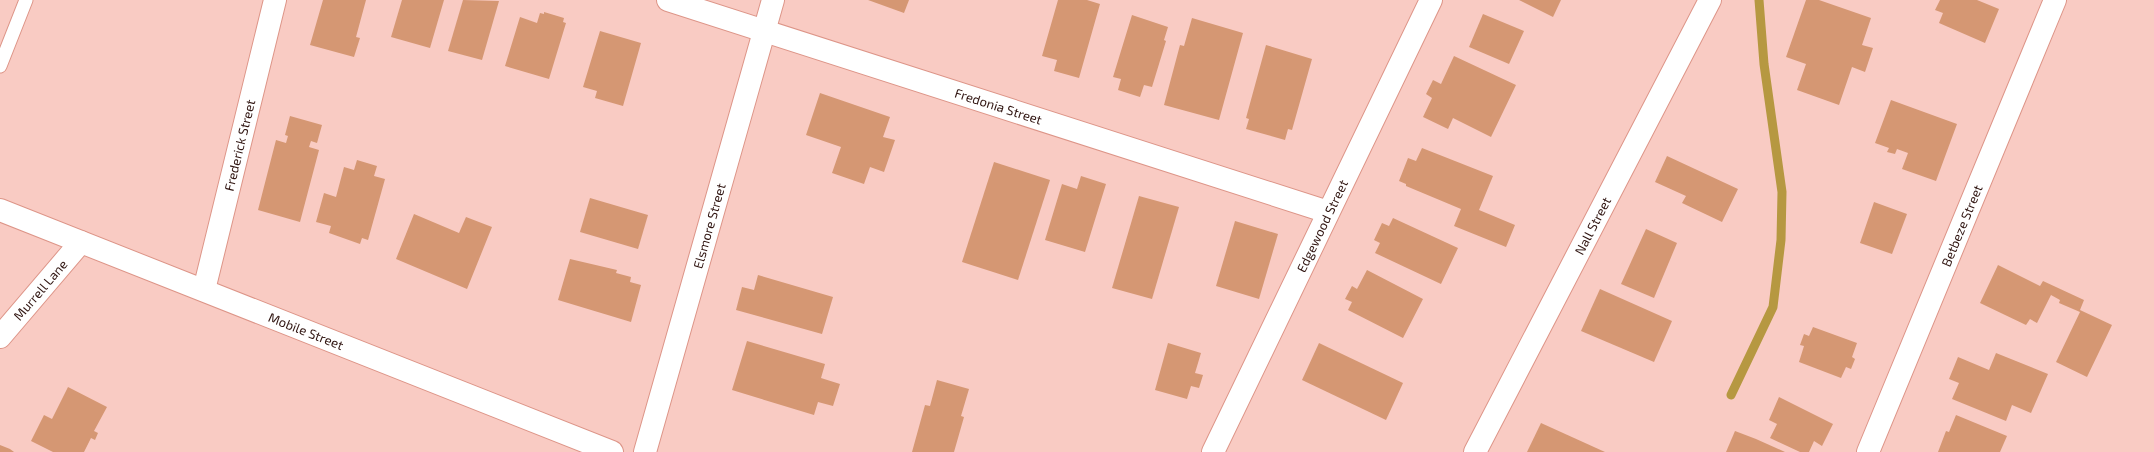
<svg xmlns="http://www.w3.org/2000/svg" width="2154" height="452" font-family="'Exo 2',sans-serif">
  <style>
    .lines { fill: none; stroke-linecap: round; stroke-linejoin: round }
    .stream { stroke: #b69841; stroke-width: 9 }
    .building { fill: #d59773 }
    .service-casing { stroke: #dd9588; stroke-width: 15 }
    .minor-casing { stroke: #dd9588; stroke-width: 24 }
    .tertiary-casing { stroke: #dd9588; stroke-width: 24 }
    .service { stroke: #fff; stroke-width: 13 }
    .minor { stroke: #fff; stroke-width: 22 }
    .tertiary { stroke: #fff; stroke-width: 22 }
    .labels { text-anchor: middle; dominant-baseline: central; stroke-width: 3.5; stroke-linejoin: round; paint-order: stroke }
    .street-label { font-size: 13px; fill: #301511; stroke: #fcddd7 }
  </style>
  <rect width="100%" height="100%" fill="#f9cbc3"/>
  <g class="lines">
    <polyline class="stream" points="1731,395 1773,307 1781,240 1782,192 1764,64 1759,0"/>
  </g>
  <g class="building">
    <polygon points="323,0 366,0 356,37 360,38 354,57 310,45"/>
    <polygon points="402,0 444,0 430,48 391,37"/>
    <polygon points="463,0 499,1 482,60 448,51"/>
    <polygon points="868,0 909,0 904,13"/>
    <polygon points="1058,0 1087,0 1100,4 1079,78 1054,71 1057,60 1042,56"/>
    <polygon points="1519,0 1561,0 1553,17"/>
    <polygon points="1806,0 1819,0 1871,18 1862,45 1873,48 1865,72 1852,67 1839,105 1797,90 1806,64 1786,57"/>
    <polygon points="1940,0 1977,0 1999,9 1985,43 1939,23 1943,13 1935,10"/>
    <polygon points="544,12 564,18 563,22 566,23 549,79 505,66 520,17 537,23 540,13 544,14"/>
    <polygon points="1483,14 1524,31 1509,64 1469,47"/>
    <polygon points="1132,15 1168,27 1164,40 1166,41 1152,87 1144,85 1140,97 1118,90 1121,79 1113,77"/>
    <polygon points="1192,18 1243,33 1219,120 1164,105 1180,45 1184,46"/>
    <polygon points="600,31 641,43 623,106 595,98 597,91 583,87"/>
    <polygon points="1266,45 1312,59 1292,130 1288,129 1285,140 1246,129 1249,119 1246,118"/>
    <polygon points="1454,56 1516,85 1491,137 1453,118 1448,129 1423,117 1432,98 1426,94 1433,80 1441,84"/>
    <polygon points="820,93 890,117 883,137 895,140 884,172 870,167 864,184 832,173 841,147 806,135"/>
    <polygon points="1891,100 1957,124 1936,181 1902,169 1908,153 1897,149 1895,154 1887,152 1889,148 1875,143"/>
    <polygon points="290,116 322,125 317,143 311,141 309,147 319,150 300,222 258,210 276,140 286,143 288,136 285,135"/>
    <polygon points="1422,148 1493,176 1479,210 1515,225 1506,247 1454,226 1461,209 1406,186 1406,184 1399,181 1408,158 1416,161"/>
    <polygon points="1667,156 1738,189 1722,222 1682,203 1686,196 1655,182"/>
    <polygon points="357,160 377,166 374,176 385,179 368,240 362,238 360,244 329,233 331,226 316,222 324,193 336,197 344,167 354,170"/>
    <polygon points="994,162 1050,180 1018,280 962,262"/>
    <polygon points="1081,176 1106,184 1085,252 1045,240 1062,184 1077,189"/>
    <polygon points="1139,196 1179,207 1152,299 1112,288"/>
    <polygon points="590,198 648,215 638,249 580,232"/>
    <polygon points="1874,202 1907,214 1892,254 1860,243"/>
    <polygon points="414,214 459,233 466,217 492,227 467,289 396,259"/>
    <polygon points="1393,218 1458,248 1441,284 1375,253 1380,243 1374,240 1382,223 1389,226"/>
    <polygon points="1235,221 1278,234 1259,299 1216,286"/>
    <polygon points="1646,229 1677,243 1654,298 1621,284"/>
    <polygon points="570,259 617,270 616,273 631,277 630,282 641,285 631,322 558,300"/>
    <polygon points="1998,265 2040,286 2043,281 2084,300 2080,310 2112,325 2087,377 2056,362 2080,312 2059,303 2060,300 2051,295 2037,323 2030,319 2026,325 1980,303"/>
    <polygon points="1367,270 1423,299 1403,338 1348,310 1352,302 1345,299 1352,286 1357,289"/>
    <polygon points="758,275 833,297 822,334 736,310 742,287 754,290"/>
    <polygon points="1600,289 1672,321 1654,362 1581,331"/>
    <polygon points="1813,327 1857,343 1852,357 1855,359 1851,369 1846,367 1841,378 1799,362 1804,346 1800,345 1804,334 1809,336"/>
    <polygon points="747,341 825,364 821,378 840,384 833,406 818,402 814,415 732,390"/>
    <polygon points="1168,343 1201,353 1195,373 1203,375 1199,388 1191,386 1187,399 1155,390"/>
    <polygon points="1319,343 1403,383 1386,420 1302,380"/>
    <polygon points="1996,353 2048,374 2031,413 2012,405 2006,421 1952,399 1959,383 1949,379 1958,357 1989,370"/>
    <polygon points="937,380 969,389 961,416 964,417 954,452 912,452 925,405 930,406"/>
    <polygon points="68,387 107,407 94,431 98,433 95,440 91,438 84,452 53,452 31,441 44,415 52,419"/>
    <polygon points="1779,397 1833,424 1822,446 1814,441 1809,452 1800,452 1770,438 1777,424 1769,420"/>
    <polygon points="1956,415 2007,436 2000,452 1938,452 1946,431 1949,432"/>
    <polygon points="1541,423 1605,452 1527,452"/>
    <polygon points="1735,431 1756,439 1785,452 1726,452"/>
    <polygon points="0,445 10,449 14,452 0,452"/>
  </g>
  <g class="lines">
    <defs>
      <polyline id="service" points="0,66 26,0"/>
      <g id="minor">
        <path id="s1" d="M668,0l660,212"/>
        <path id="s2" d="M204,290l71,-290"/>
        <path id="s3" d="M0,337l81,-95"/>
        <path id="s4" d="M645,452l128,-452"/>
        <path id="s5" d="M1213,452l218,-452"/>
        <path id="s6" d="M1475,452l235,-452"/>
        <path id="s7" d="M1868,452l187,-452"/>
      </g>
      <g id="tertiary">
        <path id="s8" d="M0,210l612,242"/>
      </g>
    </defs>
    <use href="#service" class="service-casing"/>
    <use href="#minor" class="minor-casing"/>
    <use href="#tertiary" class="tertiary-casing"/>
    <use href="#service" class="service"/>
    <use href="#minor" class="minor"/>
    <use href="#tertiary" class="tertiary"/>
  </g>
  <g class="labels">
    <g class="street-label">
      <text stroke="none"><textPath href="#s1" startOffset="347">Fredonia Street</textPath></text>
      <text stroke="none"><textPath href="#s2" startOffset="149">Frederick Street</textPath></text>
      <text stroke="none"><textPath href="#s4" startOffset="235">Elsmore Street</textPath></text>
      <text stroke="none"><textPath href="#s5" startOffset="251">Edgewood Street</textPath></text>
      <text stroke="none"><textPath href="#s6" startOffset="255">Nall Street</textPath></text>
      <text stroke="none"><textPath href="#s7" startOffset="245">Betbeze Street</textPath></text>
      <text stroke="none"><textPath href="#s3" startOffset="62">Murrell Lane</textPath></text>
      <text stroke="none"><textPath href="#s8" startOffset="329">Mobile Street</textPath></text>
    </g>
  </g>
</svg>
